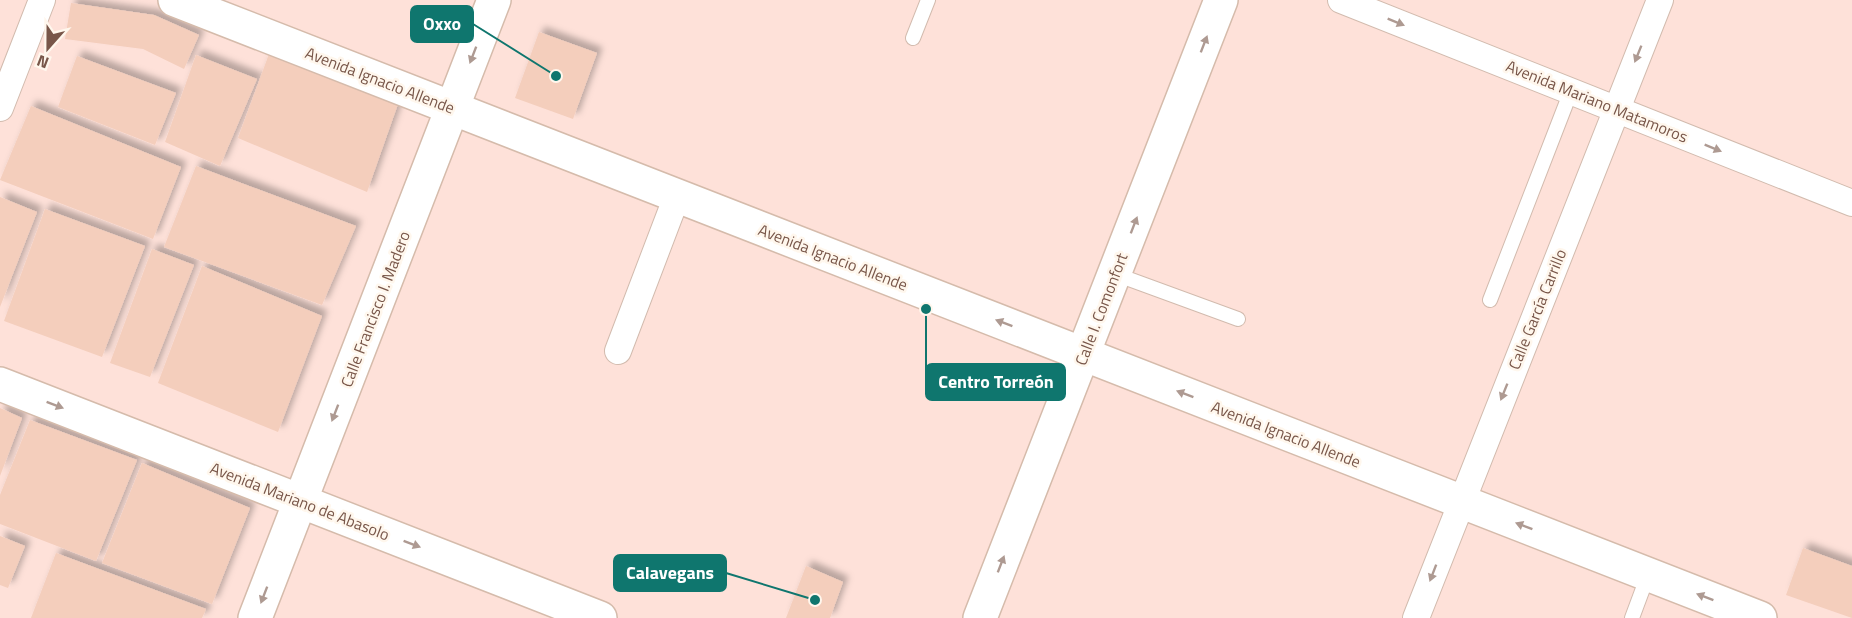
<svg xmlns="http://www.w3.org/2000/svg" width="1852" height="618" font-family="'Titillium Web',sans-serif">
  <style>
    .commercial { fill: #fee1d9 }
    .building { fill: #f4cebc; filter: url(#shadow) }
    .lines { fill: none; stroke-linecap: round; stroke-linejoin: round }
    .lane-casing { stroke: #d2bbae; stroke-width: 16 }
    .street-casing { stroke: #d2bbae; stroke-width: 28 }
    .secondary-casing { stroke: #d5bbab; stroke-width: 36 }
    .lane { stroke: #fff; stroke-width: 14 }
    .street { stroke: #fff; stroke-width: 26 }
    .secondary { stroke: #fff; stroke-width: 33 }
    .oneway { fill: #ae9a92 }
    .labels { text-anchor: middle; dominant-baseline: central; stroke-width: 5; stroke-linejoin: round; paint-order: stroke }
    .street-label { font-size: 16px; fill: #785649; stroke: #fff7ed }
    .leader { fill: none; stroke: #0f766e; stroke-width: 2 }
    .callout-dot { fill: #0f766e; stroke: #fff7ed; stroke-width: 2 }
    .callout { fill: #0f766e; stroke: #0f766e; stroke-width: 2 }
    .callout-label { font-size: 18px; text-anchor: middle; font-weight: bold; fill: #fff }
  </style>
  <defs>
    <filter id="shadow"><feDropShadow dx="5.5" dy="-5.5" stdDeviation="3" flood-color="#0004"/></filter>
  </defs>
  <rect width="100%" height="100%" fill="#fdf2e6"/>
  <rect class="commercial" x="0" y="0" width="1852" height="618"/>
  <g class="building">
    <polygon points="71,3 154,15 199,35 184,69 143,49 65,39"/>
    <polygon points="539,32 597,53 573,119 515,98"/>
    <polygon points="269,54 398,104 367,192 238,138"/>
    <polygon points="196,55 257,79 220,166 165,142"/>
    <polygon points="77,56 176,93 155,145 58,107"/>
    <polygon points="31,106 181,167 153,239 0,180"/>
    <polygon points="196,166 356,226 322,305 164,247"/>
    <polygon points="0,197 37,212 0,307"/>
    <polygon points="45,209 145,246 102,357 4,321"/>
    <polygon points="152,249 194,265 150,377 110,363"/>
    <polygon points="202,266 322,316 278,432 158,383"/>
    <polygon points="0,408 22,418 0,476"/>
    <polygon points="30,420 137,460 96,561 0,524 0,495"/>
    <polygon points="142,463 250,508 212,604 102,563"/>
    <polygon points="0,536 25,546 8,588 0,585"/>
    <polygon points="1803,548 1852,566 1852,618 1786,595"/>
    <polygon points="56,553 206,609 202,618 31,618"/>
    <polygon points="806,566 843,582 830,618 786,618"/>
  </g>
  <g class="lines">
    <defs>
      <g id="lane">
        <polyline points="913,38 928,0"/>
        <polyline points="1115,274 1238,319"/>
        <polyline points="1490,300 1571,91"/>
        <polyline points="1632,618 1648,575"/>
      </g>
      <g id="street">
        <polyline points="1341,0 1852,203"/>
        <polyline points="0,108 42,0"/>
        <polyline points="618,351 677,196"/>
        <polyline points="1416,618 1660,0"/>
      </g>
      <g id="secondary">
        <polyline points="175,0 1760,618"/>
        <polyline points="0,384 600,618"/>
        <polyline points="255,618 494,0"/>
        <polyline points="980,618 1221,0"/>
      </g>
    </defs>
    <use href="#lane" class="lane-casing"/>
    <use href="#street" class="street-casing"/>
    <use href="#secondary" class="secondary-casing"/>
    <use href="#lane" class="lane"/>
    <use href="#street" class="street"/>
    <use href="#secondary" class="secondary"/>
  </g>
  <defs><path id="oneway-solid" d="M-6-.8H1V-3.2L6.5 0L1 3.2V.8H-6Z" transform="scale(1.5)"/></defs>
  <g class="oneway">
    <use href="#oneway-solid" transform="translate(1396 22) rotate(22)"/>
    <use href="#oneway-solid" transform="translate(1204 44) rotate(-69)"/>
    <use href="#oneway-solid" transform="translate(1638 54) rotate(112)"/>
    <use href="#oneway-solid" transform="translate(473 55) rotate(111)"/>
    <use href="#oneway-solid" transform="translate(1713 148) rotate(22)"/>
    <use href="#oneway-solid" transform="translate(1134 225) rotate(-69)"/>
    <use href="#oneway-solid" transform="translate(1004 323) rotate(-159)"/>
    <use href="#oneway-solid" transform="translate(1504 392) rotate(112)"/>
    <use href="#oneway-solid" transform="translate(1185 394) rotate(-159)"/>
    <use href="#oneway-solid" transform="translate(55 405) rotate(21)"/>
    <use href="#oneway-solid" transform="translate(335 413) rotate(111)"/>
    <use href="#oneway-solid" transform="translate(1524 526) rotate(-159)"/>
    <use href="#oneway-solid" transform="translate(412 544) rotate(21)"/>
    <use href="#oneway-solid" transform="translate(1001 564) rotate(-69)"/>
    <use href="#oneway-solid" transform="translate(1433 573) rotate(111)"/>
    <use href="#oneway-solid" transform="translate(264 595) rotate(111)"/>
    <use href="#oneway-solid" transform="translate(1705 597) rotate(-159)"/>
  </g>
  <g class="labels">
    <g class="street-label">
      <text transform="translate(380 80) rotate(21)">Avenida Ignacio Allende</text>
      <text transform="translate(1597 101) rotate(22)">Avenida Mariano Matamoros</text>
      <text transform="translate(833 257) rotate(21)">Avenida Ignacio Allende</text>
      <text transform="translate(375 309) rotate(-69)">Calle Francisco I. Madero</text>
      <text transform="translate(1101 309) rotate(-69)">Calle I. Comonfort</text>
      <text transform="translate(1537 309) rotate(-68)">Calle García Carrillo</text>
      <text transform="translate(1286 434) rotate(21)">Avenida Ignacio Allende</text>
      <text transform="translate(300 501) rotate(21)">Avenida Mariano de Abasolo</text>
    </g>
  </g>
  <path class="leader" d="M556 76L473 24M926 309L926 382M815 600L726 573"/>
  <g class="callout-dot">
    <circle cx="556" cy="76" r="6"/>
    <circle cx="926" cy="309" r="6"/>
    <circle cx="815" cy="600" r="6"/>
  </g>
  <g class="callout">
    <rect x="411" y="6" width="62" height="36" rx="6"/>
    <rect x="926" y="364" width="139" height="36" rx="6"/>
    <rect x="614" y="555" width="112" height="36" rx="6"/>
  </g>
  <g class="callout-label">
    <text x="442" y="30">Oxxo</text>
    <text x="996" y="388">Centro Torreón</text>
    <text x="670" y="579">Calavegans</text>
  </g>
  <g transform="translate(48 48) rotate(201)" stroke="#fff7ed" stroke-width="4.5" paint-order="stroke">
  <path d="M0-4.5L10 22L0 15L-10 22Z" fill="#785649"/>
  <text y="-9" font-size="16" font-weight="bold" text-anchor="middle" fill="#785649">N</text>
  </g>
</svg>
